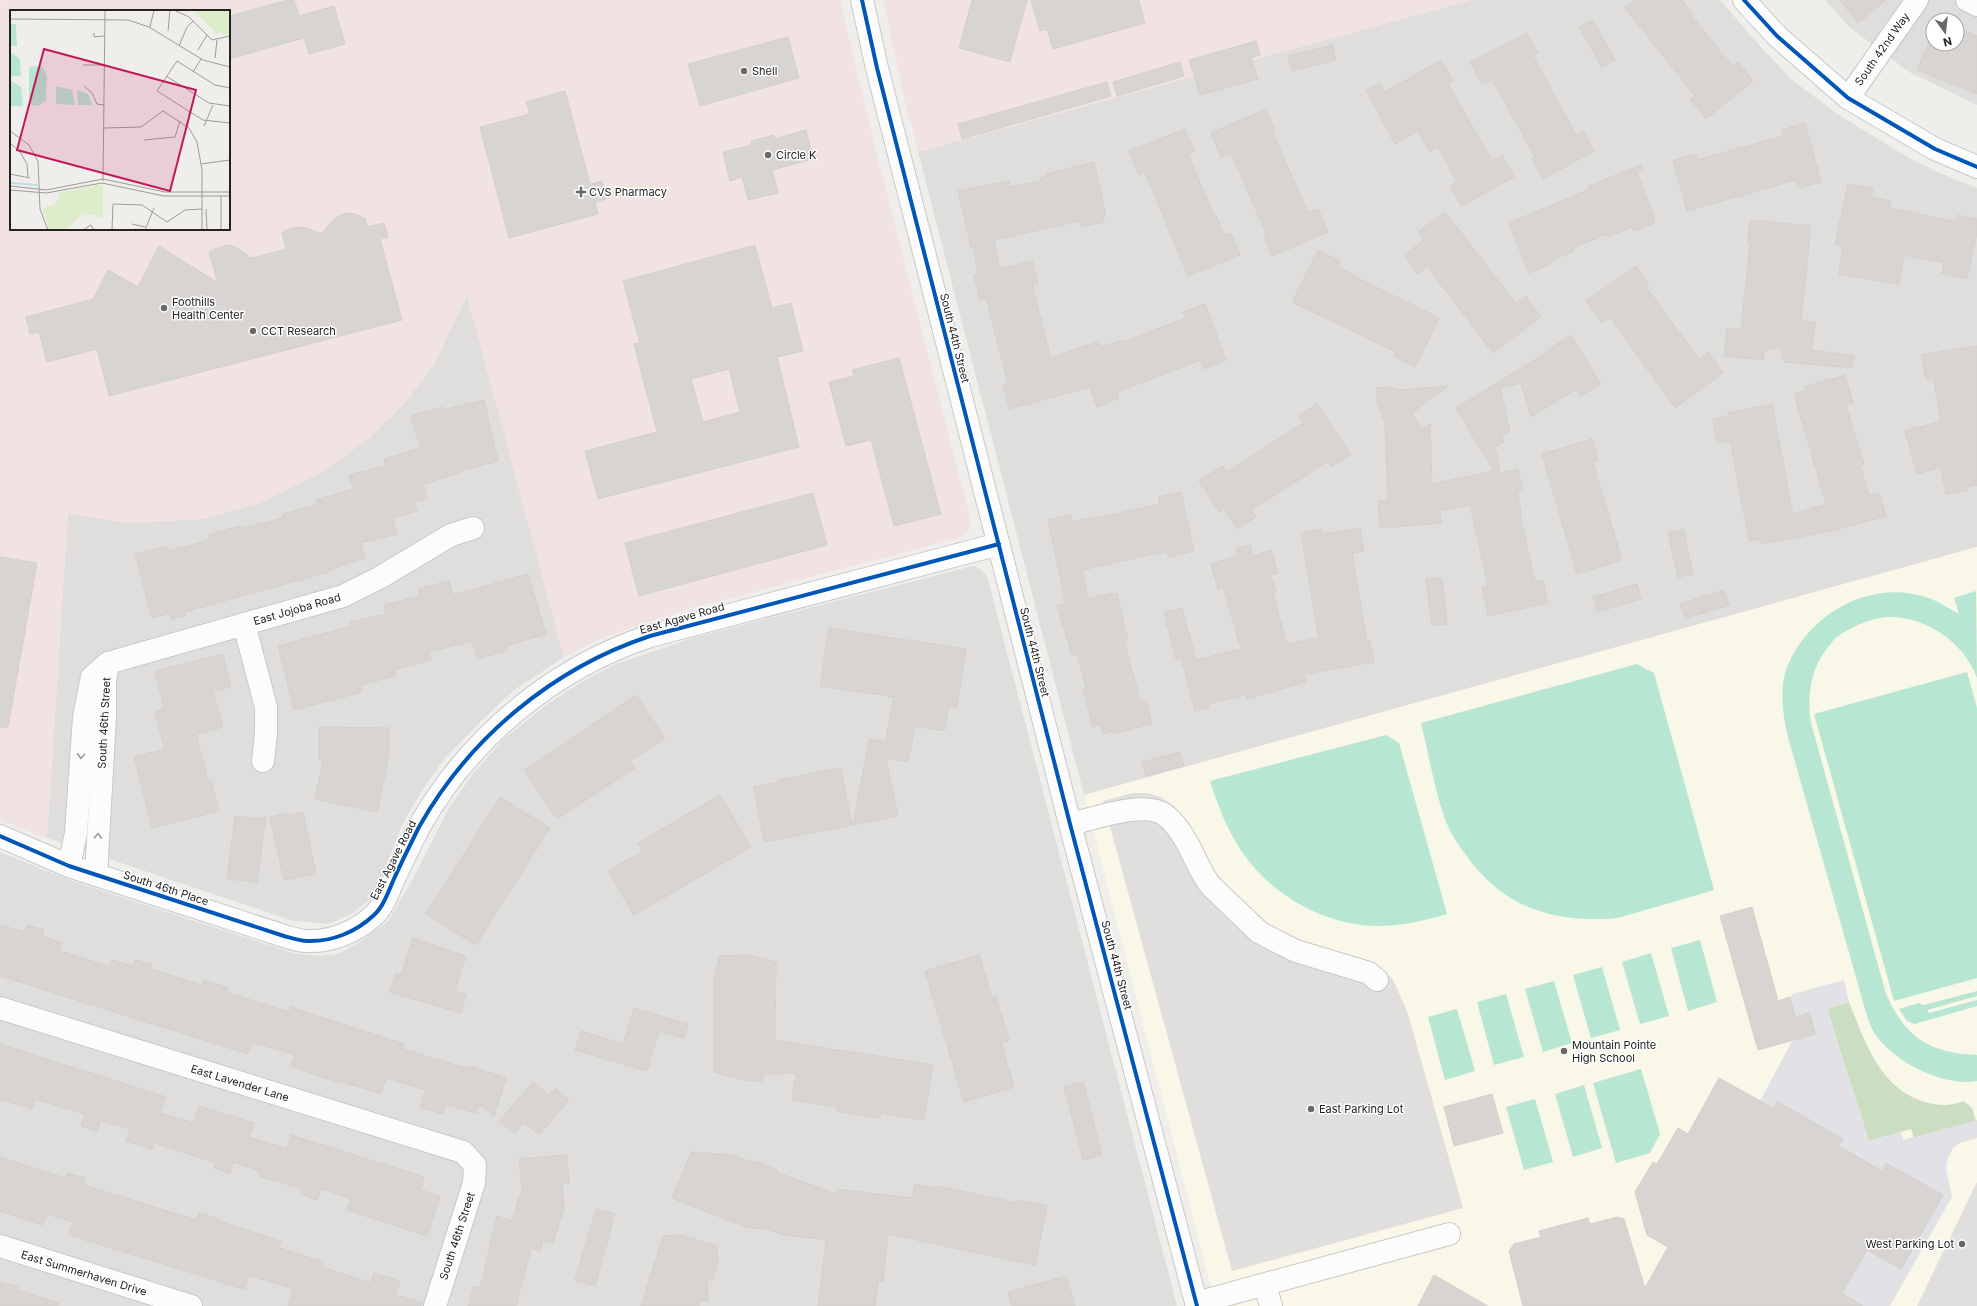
<svg xmlns="http://www.w3.org/2000/svg" width="1977" height="1306" font-family="Inter,sans-serif">
  <style>
    .residential { fill: #dfdedc; fill-rule: evenodd }
    .commercial { fill: #f1e3e1; fill-rule: evenodd }
    .education { fill: #f8f7e8 }
    .forest { fill: #cbdec1 }
    .pitch { fill: #b7e6d2 }
    .parking { fill: #e0dfde }
    .plaza { fill: #e2e1e5 }
    .building { fill: #d7d4d2; stroke: #d3d0cc; fill-rule: evenodd }
    .lines { fill: none; stroke-linecap: round; stroke-linejoin: round }
    .minor-casing { stroke: #c9c8c7; stroke-width: 24 }
    .minor { stroke: #fdfcfc; stroke-width: 22 }
    .cycleway-casing { stroke: #fff; stroke-width: 6 }
    .cycleway { stroke: #0057b8; stroke-width: 4 }
    .oneway { stroke: #9a9a9a }
    .poi-dot { fill: #6a6968; stroke: #fff; stroke-width: 1.5 }
    .labels { text-anchor: middle; dominant-baseline: central; stroke-width: 3; stroke-linejoin: round; paint-order: stroke }
    .street-label { font-size: 11px; fill: #222; stroke: #fff }
    .poi-label { font-size: 11px; fill: #222; stroke: #fff; text-anchor: start }
    .inset-river { fill: none; stroke: #bfdbe3; stroke-width: 2 }
    .inset-road { fill: none; stroke: #9e9c9b; stroke-width: 1 }
    .view { fill: #c2185b; fill-opacity: 0.15; stroke: #c2185b; stroke-width: 2 }
    .inset-edge { fill: none; stroke: #222; stroke-width: 2 }
  </style>
  <rect width="100%" height="100%" fill="#f0eeeb"/>
  <g class="residential">
    <polygon points="1471,0 1720,0 1759,45 1792,80 1839,115 1909,158 1935,171 1977,188 1977,547 1084,795 918,152"/>
    <path d="M1825,0h152v105l-68,-33 -60,-45zM1933,20h24v24h-24z"/>
    <polygon points="467,295 564,657 513,691 481,721 445,758 423,789 403,823 374,896 353,913 329,924 293,921 47,838 68,513 125,523 203,519 260,503 324,471 370,437 434,364"/>
    <polygon points="973,566 981,569 987,576 1177,1306 0,1306 0,852 72,881 293,953 319,956 338,954 360,942 388,921 409,886 449,808 474,772 504,739 545,706 581,682 616,664 696,637"/>
  </g>
  <g class="commercial">
    <path d="M8,0h832l36,151 93,363 2,11 -4,8 -12,6 -274,72 -76,26 -41,20 -97,-362 -33,69 -29,39 -35,34 -46,34 -64,32 -57,16 -78,4 -57,-10 -21,325 -41,-15 -6,-5v-817zM11,11h218v218h-218z"/>
    <polygon points="883,0 1471,0 918,152 905,102"/>
  </g>
  <polygon class="education" points="1977,547 1977,1306 1216,1306 1084,795"/>
  <path class="forest" d="M1849,1002c16,40 31,87 76,100 14,4 25,4 39,-1l8,7 4,13 -62,17 -3,-9 -42,12 -42,-132z"/>
  <g class="pitch">
    <path d="M1976,591l1,87c-13,-36 -51,-62 -90,-61 -16,1 -37,10 -50,20 -4,3 -7,8 -10,11 -17,23 -20,48 -16,75l75,271c20,44 43,59 91,61v26c-34,6 -83,-19 -102,-47 -6,-9 -9,-22 -12,-32l-75,-265c-5,-21 -9,-49 -1,-70 22,-53 82,-88 139,-70 12,4 22,11 33,17l-5,-16z"/>
    <path d="M1637,664l17,9 60,217 -96,28c-63,6 -115,-10 -152,-63 -7,-10 -15,-20 -19,-31 -12,-30 -18,-69 -26,-101z"/>
    <polygon points="1967,672 1977,708 1977,978 1894,1001 1814,714"/>
    <path d="M1386,735l13,8 48,171c-23,7 -46,12 -69,12 -49,0 -100,-27 -130,-66 -18,-23 -29,-51 -38,-79z"/>
    <polygon points="1700,940 1717,1002 1688,1011 1671,948"/>
    <polygon points="1651,953 1669,1016 1640,1024 1622,962"/>
    <polygon points="1602,967 1620,1030 1591,1038 1573,975"/>
    <polygon points="1554,981 1572,1043 1543,1052 1525,989"/>
    <polygon points="1977,991 1977,996 1927,1010 1929,1013 1977,1000 1977,1006 1915,1024 1907,1021 1899,1009 1919,1003 1924,1005"/>
    <polygon points="1506,994 1524,1057 1494,1065 1477,1002"/>
    <polygon points="1457,1009 1475,1071 1445,1080 1428,1017"/>
    <polygon points="1641,1069 1660,1134 1650,1153 1616,1163 1593,1083"/>
    <polygon points="1584,1085 1602,1148 1573,1157 1555,1094"/>
    <polygon points="1535,1099 1553,1162 1524,1170 1506,1107"/>
  </g>
  <g class="parking">
    <polygon points="1133,793 1147,793 1161,797 1174,806 1188,822 1214,870 1232,894 1267,925 1300,942 1363,959 1379,967 1393,980 1407,1011 1463,1208 1232,1271 1103,801"/>
    <polygon points="1977,1182 1977,1306 1917,1306"/>
  </g>
  <polygon class="plaza" points="1844,980 1849,1002 1827,1009 1869,1141 1901,1132 1903,1140 1977,1120 1977,1138 1960,1143 1953,1148 1948,1158 1946,1168 1952,1197 1890,1306 1846,1306 1851,1298 1842,1293 1860,1262 1848,1254 1854,1243 1901,1268 1942,1195 1886,1163 1882,1171 1839,1146 1843,1139 1777,1101 1773,1108 1760,1101 1792,1041 1815,1034 1810,1013 1795,1017 1790,997 1793,994"/>
  <g class="building">
    <polygon points="288,0 294,0 299,16 334,6 345,44 309,54 304,38 229,59 229,16"/>
    <polygon points="972,0 1027,0 1010,62 959,48"/>
    <polygon points="1031,0 1139,0 1145,23 1053,49 1047,29 1040,31"/>
    <polygon points="1635,0 1682,0 1692,13 1690,14 1733,67 1738,62 1753,81 1706,119 1690,99 1695,96 1625,8"/>
    <polygon points="1840,0 1886,0 1858,23"/>
    <polygon points="1593,20 1615,60 1602,67 1579,27"/>
    <polygon points="1957,28 1977,36 1977,94 1917,70 1930,39 1933,40 1933,44 1944,44 1957,49"/>
    <polygon points="1527,33 1538,53 1533,56 1576,135 1583,131 1594,151 1543,179 1532,159 1535,157 1492,79 1482,84 1470,62"/>
    <polygon points="788,37 799,78 700,106 688,64"/>
    <polygon points="1256,41 1260,55 1251,58 1258,79 1200,95 1189,60"/>
    <polygon points="1333,45 1336,60 1292,71 1288,56"/>
    <polygon points="1441,60 1453,81 1448,84 1492,161 1502,155 1514,177 1461,206 1450,186 1457,182 1438,147 1430,152 1418,131 1395,144 1366,90 1380,83 1385,92"/>
    <polygon points="1180,62 1184,76 1117,96 1113,82"/>
    <polygon points="1107,82 1111,96 962,139 958,124"/>
    <polygon points="565,91 590,184 602,181 606,199 595,202 598,214 509,238 480,127 530,114 526,102"/>
    <polygon points="1266,109 1275,130 1272,131 1308,213 1318,209 1328,232 1272,256 1264,236 1267,235 1231,153 1221,157 1211,133"/>
    <polygon points="1805,123 1821,182 1798,188 1796,180 1687,211 1673,160 1696,154 1697,160 1783,136 1782,130"/>
    <polygon points="1185,129 1194,151 1188,154 1214,216 1216,215 1224,235 1231,233 1240,255 1188,276 1145,172 1139,175 1129,151"/>
    <polygon points="806,130 813,159 772,170 778,193 748,200 742,177 730,181 723,152 752,145 751,141 774,135 775,139"/>
    <polygon points="1094,162 1106,216 1103,217 1104,222 1081,226 1080,221 994,240 1000,269 1032,261 1038,283 1032,285 1051,358 1099,341 1101,347 1122,340 1123,342 1186,318 1183,312 1205,304 1226,360 1204,369 1201,360 1117,392 1119,398 1097,407 1090,387 1009,409 1003,385 1008,384 986,298 980,300 974,275 978,274 973,247 971,247 958,191 1009,181 1010,187 1041,181 1040,178 1047,177 1046,174"/>
    <polygon points="1641,165 1643,168 1637,173 1655,219 1653,220 1654,223 1634,231 1632,227 1608,237 1607,234 1573,248 1574,251 1550,261 1551,264 1529,273 1509,223 1590,189 1589,186"/>
    <polygon points="1848,184 1873,189 1871,197 1891,201 1889,208 1957,222 1958,215 1977,219 1977,233 1967,279 1942,273 1944,263 1904,255 1899,284 1839,274 1843,246 1835,244"/>
    <polygon points="1445,212 1516,303 1526,296 1541,317 1493,353 1427,266 1418,274 1404,255 1424,240 1418,232"/>
    <polygon points="346,213 355,214 365,219 367,227 384,223 388,237 380,239 402,320 109,396 97,349 47,362 39,332 30,334 26,317 93,299 108,270 138,287 159,246 218,283 209,252 215,249 229,245 236,247 252,258 286,249 282,233 291,228 304,227 321,234 335,218"/>
    <polygon points="1750,220 1811,226 1801,321 1816,323 1811,350 1854,356 1852,368 1784,362 1780,347 1763,351 1764,360 1724,356 1727,328 1741,330 1750,243 1748,242"/>
    <path d="M755,245l17,63 19,-5 12,48 -26,6 22,90 -201,52 -13,-48 72,-19 -23,-88 6,-1 -17,-62zM729,369l11,43 -37,10 -12,-43z"/>
    <polygon points="1318,250 1340,261 1337,267 1358,277 1358,278 1439,318 1415,367 1393,356 1396,352 1292,302"/>
    <polygon points="1636,266 1649,284 1645,286 1699,359 1708,352 1723,373 1675,408 1610,317 1602,323 1586,301"/>
    <polygon points="1571,335 1601,384 1581,396 1576,389 1531,417 1521,383 1500,388 1510,431 1501,436 1504,442 1495,447 1500,473 1518,469 1523,491 1517,493 1522,515 1520,515 1535,582 1543,580 1548,603 1488,616 1482,587 1488,585 1470,505 1440,511 1441,523 1380,528 1378,501 1388,501 1385,423 1377,403 1376,388 1389,387 1400,390 1448,386 1412,413 1422,429 1430,424 1432,484 1494,471 1456,408 1549,351 1548,350"/>
    <polygon points="1977,346 1977,485 1968,487 1968,490 1946,494 1941,467 1917,474 1905,431 1941,421 1933,378 1926,380 1921,355"/>
    <polygon points="899,358 941,514 894,526 871,440 846,446 829,382 854,376 852,370"/>
    <polygon points="1845,375 1853,403 1846,405 1864,464 1860,465 1869,496 1879,493 1886,516 1831,531 1761,544 1760,539 1749,541 1730,440 1717,443 1713,419 1728,416 1728,413 1772,404 1793,514 1826,504 1794,394 1805,391 1804,387"/>
    <polygon points="484,400 498,461 459,471 460,473 423,484 427,499 414,502 417,511 393,518 397,534 361,543 365,558 329,570 329,572 184,612 185,616 171,619 169,613 152,618 135,554 167,546 168,551 210,540 209,535 240,526 240,529 283,518 282,514 317,505 316,500 353,489 349,475 386,466 384,459 420,448 411,416 442,407 443,410"/>
    <polygon points="1317,404 1351,455 1331,467 1328,461 1252,510 1256,517 1237,529 1224,509 1219,512 1199,481 1223,466 1227,472 1303,423 1298,416"/>
    <polygon points="1592,439 1598,460 1593,462 1622,560 1577,574 1542,454"/>
    <polygon points="1181,492 1194,551 1169,557 1167,551 1082,570 1088,599 1112,593 1113,594 1117,593 1128,640 1124,641 1140,700 1147,702 1152,723 1129,730 1114,734 1113,731 1103,734 1101,724 1093,727 1083,689 1086,688 1077,653 1072,655 1057,606 1066,604 1048,520 1071,515 1072,522 1093,517 1093,519 1160,504 1158,497"/>
    <polygon points="813,493 827,545 639,596 625,543"/>
    <polygon points="1360,528 1364,551 1352,553 1367,641 1370,641 1374,662 1304,674 1306,682 1247,699 1246,695 1208,704 1209,708 1195,711 1181,658 1176,659 1164,613 1182,608 1196,660 1241,649 1223,587 1218,589 1211,564 1237,556 1236,549 1250,545 1253,556 1271,550 1278,573 1271,575 1276,593 1273,594 1287,644 1319,638 1301,533 1322,529 1323,534"/>
    <polygon points="1683,529 1693,574 1678,577 1668,533"/>
    <polygon points="0,557 37,563 8,727 0,727"/>
    <polygon points="528,574 546,634 506,646 507,650 477,659 472,641 429,652 431,660 394,670 395,676 360,685 362,692 294,710 278,646 352,626 350,622 386,614 384,605 420,596 418,589 449,581 453,595"/>
    <polygon points="1442,578 1447,624 1432,625 1426,579"/>
    <polygon points="1637,584 1641,599 1597,612 1593,597"/>
    <polygon points="1724,590 1729,605 1685,619 1680,604"/>
    <polygon points="829,628 966,649 957,707 949,706 944,731 915,726 908,762 886,758 898,816 853,825 869,739 885,742 894,697 820,686"/>
    <polygon points="223,654 231,687 213,691 223,727 196,734 208,781 211,780 219,811 152,828 134,757 165,749 155,712 164,709 155,671"/>
    <polygon points="636,695 665,739 630,761 635,768 557,819 524,770"/>
    <polygon points="319,727 389,728 388,760 377,812 315,799 323,760 319,760"/>
    <polygon points="1180,752 1184,766 1146,776 1142,762"/>
    <polygon points="841,768 852,825 764,842 754,787 778,783 778,780"/>
    <polygon points="720,795 751,847 634,915 608,871 643,851 638,843"/>
    <polygon points="500,797 550,828 476,945 426,914"/>
    <polygon points="303,812 316,874 284,880 270,817 286,813 287,816"/>
    <polygon points="235,816 257,819 266,817 257,882 227,879"/>
    <polygon points="1752,907 1778,1001 1790,997 1795,1017 1810,1013 1815,1034 1758,1050 1720,916"/>
    <polygon points="0,925 25,932 27,925 44,930 42,936 62,943 60,951 110,967 112,960 133,966 135,960 152,965 151,969 202,985 204,980 228,988 226,992 289,1012 291,1007 404,1044 402,1049 469,1069 469,1066 506,1078 494,1116 479,1104 476,1113 446,1104 443,1114 420,1107 425,1090 386,1078 381,1094 336,1080 336,1082 291,1066 295,1055 252,1042 248,1054 0,976"/>
    <polygon points="413,938 466,956 455,991 466,995 461,1013 390,992 396,973 401,975"/>
    <polygon points="750,955 776,962 775,1040 933,1065 924,1120 881,1113 880,1118 837,1111 838,1107 792,1100 796,1073 763,1074 762,1081 748,1081 714,1072 714,975 720,956"/>
    <polygon points="979,955 992,997 996,996 1009,1040 1001,1043 1014,1087 964,1102 925,971"/>
    <polygon points="634,1008 688,1024 684,1038 659,1031 647,1071 575,1050 581,1031 623,1044"/>
    <polygon points="0,1044 166,1097 160,1113 194,1123 199,1106 254,1123 249,1137 287,1149 291,1135 424,1177 420,1190 440,1196 427,1236 347,1210 351,1199 321,1189 317,1200 301,1194 303,1189 259,1176 260,1171 233,1162 230,1173 214,1168 216,1163 154,1143 152,1149 126,1141 130,1129 100,1120 97,1131 81,1126 85,1114 35,1099 32,1109 0,1099"/>
    <polygon points="1719,1078 1773,1108 1777,1101 1843,1139 1839,1146 1882,1171 1886,1163 1943,1195 1901,1269 1867,1250 1842,1293 1863,1306 1523,1306 1509,1251 1514,1244 1541,1237 1539,1231 1588,1218 1590,1224 1617,1217 1624,1219 1645,1288 1668,1247 1647,1235 1635,1192 1653,1162 1657,1164 1678,1128 1688,1134"/>
    <polygon points="533,1082 549,1095 555,1088 569,1100 539,1135 524,1122 515,1133 499,1121"/>
    <polygon points="1083,1082 1102,1155 1083,1160 1064,1087"/>
    <polygon points="1492,1094 1503,1133 1454,1146 1444,1107"/>
    <polygon points="691,1152 732,1155 749,1161 761,1163 777,1169 776,1172 836,1194 837,1189 912,1198 915,1184 937,1189 937,1186 1018,1203 1018,1200 1047,1206 1035,1265 888,1234 883,1282 878,1281 875,1306 818,1306 826,1240 783,1235 767,1229 748,1228 672,1198"/>
    <polygon points="567,1155 569,1183 562,1184 564,1208 553,1243 543,1240 540,1251 531,1248 516,1306 468,1306 474,1286 480,1288 497,1216 512,1221 522,1188 519,1159"/>
    <polygon points="0,1157 65,1178 67,1173 85,1178 83,1185 197,1220 199,1213 220,1219 219,1221 281,1241 279,1248 323,1262 322,1267 371,1283 374,1273 400,1281 396,1295 422,1303 421,1306 288,1306 293,1289 249,1275 244,1289 69,1235 73,1222 47,1214 43,1225 0,1211"/>
    <polygon points="596,1209 615,1214 595,1286 575,1280"/>
    <polygon points="680,1235 717,1246 718,1264 713,1280 707,1280 708,1301 698,1301 699,1306 641,1306 663,1236"/>
    <polygon points="1434,1275 1488,1306 1418,1306"/>
    <polygon points="1066,1276 1075,1306 1012,1306 1008,1292"/>
    <polygon points="0,1282 18,1287 17,1290 59,1303 58,1306 0,1306"/>
  </g>
  <g class="lines">
    <defs>
      <g id="minor">
        <polyline points="862,0 877,68 1070,824 1197,1306"/>
        <polyline points="1744,0 1777,36 1848,98 1935,149 1977,167"/>
        <polyline points="1967,0 1977,5"/>
        <polyline points="1848,98 1917,0"/>
        <polyline points="244,624 266,707 266,733 263,761"/>
        <path d="M1070,824c24,-5 74,-24 95,-9 8,6 16,17 21,26 9,15 14,32 25,45l48,46 17,9 20,10 73,22 8,7"/>
        <path d="M0,836l69,30 215,70c7,2 16,5 23,5 25,1 49,-9 67,-26 9,-8 14,-22 19,-34 8,-18 17,-36 26,-54 50,-89 134,-159 231,-191l349,-92"/>
        <polyline points="69,866 76,833 84,717 92,677 108,663 343,596 379,578 451,535 473,528"/>
        <polyline points="96,875 105,717 105,681 108,663"/>
        <polyline points="0,1008 463,1152 475,1165 474,1183 435,1306"/>
        <polyline points="0,1246 191,1306"/>
        <polyline points="1265,1285 1271,1306"/>
        <polyline points="1196,1303 1449,1234"/>
      </g>
    </defs>
    <use href="#minor" class="minor-casing"/>
    <use href="#minor" class="minor"/>
    <defs>
      <g id="cycleway">
        <polyline points="862,0 877,68 1070,824 1197,1306"/>
        <polyline points="1744,0 1777,36 1848,98 1935,149 1977,167"/>
        <path d="M0,836l69,30 215,70c7,2 16,5 23,5 25,1 49,-9 67,-26 9,-8 14,-22 19,-34 8,-18 17,-36 26,-54 50,-89 134,-159 231,-191l349,-92"/>
      </g>
    </defs>
    <use href="#cycleway" class="cycleway-casing"/>
    <use href="#cycleway" class="cycleway"/>
  </g>
  <defs><path id="oneway-chevron" d="M-2-3.5L2.5 0L-2 3.5" fill="none" stroke-width="1.6" stroke-linecap="round" stroke-linejoin="round"/></defs>
  <g class="oneway">
    <use href="#oneway-chevron" transform="translate(81 756) rotate(94)"/>
    <use href="#oneway-chevron" transform="translate(98 836) rotate(-87)"/>
  </g>
  <g class="poi-dot">
    <circle cx="744" cy="71" r="4"/>
    <circle cx="768" cy="155" r="4"/>
    <path d="M579 186h4v4h4v4h-4v4h-4v-4h-4v-4h4z"/>
    <circle cx="164" cy="308" r="4"/>
    <circle cx="253" cy="331" r="4"/>
    <circle cx="1564" cy="1051" r="4"/>
    <circle cx="1311" cy="1109" r="4"/>
    <circle cx="1962" cy="1244" r="4"/>
  </g>
  <g class="labels">
    <g class="street-label">
      <text transform="translate(1882 49) rotate(-55)">South 42nd Way</text>
      <text transform="translate(955 338) rotate(76)">South 44th Street</text>
      <text transform="translate(297 609) rotate(-16)">East Jojoba Road</text>
      <text transform="translate(682 618) rotate(-16)">East Agave Road</text>
      <text transform="translate(1035 652) rotate(76)">South 44th Street</text>
      <text transform="translate(104 723) rotate(-87)">South 46th Street</text>
      <text transform="translate(393 860) rotate(-63)">East Agave Road</text>
      <text transform="translate(166 888) rotate(18)">South 46th Place</text>
      <text transform="translate(1117 965) rotate(75)">South 44th Street</text>
      <text transform="translate(240 1083) rotate(17)">East Lavender Lane</text>
      <text transform="translate(457 1236) rotate(-72)">South 46th Street</text>
      <text transform="translate(84 1273) rotate(17)">East Summerhaven Drive</text>
    </g>
    <g class="poi-label">
      <text x="752" y="71">Shell</text>
      <text x="776" y="155">Circle K</text>
      <text x="589" y="192">CVS Pharmacy</text>
      <text x="172" y="302">Foothills<tspan x="172" dy="13">Health Center</tspan></text>
      <text x="261" y="331">CCT Research</text>
      <text x="1572" y="1045">Mountain Pointe<tspan x="1572" dy="13">High School</tspan></text>
      <text x="1319" y="1109">East Parking Lot</text>
      <text x="1954" y="1244" text-anchor="end">West Parking Lot</text>
    </g>
  </g>
  <g transform="translate(10 10)">
    <rect width="220" height="220" fill="#f0eeeb"/>
    <path d="M183,0h37v24l-6,2 -4,-4 -3,2zM93,174v35l-11,-5 -12,2 -15,14h-15l-8,-22 12,-3 5,-7 -1,-5z" fill="#ddeccb"/>
    <path d="M0,14h6l1,22h-7zM0,42l10,7 1,17h-11zM25,56l7,1 5,8 -1,25 -8,6 -9,-2v-36zM0,70l11,7 2,19h-13zM46,76l16,4 3,15 -19,-1zM67,80l11,4 4,11h-14z" fill="#b7e6d2"/>
    <path class="inset-river" d="M0,173l27,2"/>
    <path class="inset-road" d="M164,0l15,7 23,23 18,-4M0,9l118,1 21,7 54,33 27,7M140,17l4,-17M158,21l2,-21M84,23v4l10,-1M169,36l8,-19 6,-6M188,40l9,-15M205,48l2,-18M73,55h21M183,62l8,-13M156,66l43,27 21,3M74,76l8,7 5,11 7,1M220,78l-15,-3 -38,-24 -20,30 46,29 27,3M194,116l9,-21M94,118l37,-1 22,-16 26,17 8,14 5,28v60M0,121l19,14 9,16 2,48 8,21M165,127l5,-16M134,130l31,-3M0,133l10,9 7,12 1,13M191,154l29,-4M0,164l20,4M93,171l2,-171M0,176l36,4 57,-11 62,13h65M0,180l36,3 56,-10 62,13h66M211,186v34M196,199l1,21M122,214l13,3M73,220l8,-5 3,5M102,220l1,-26 29,1 25,17 18,-12 17,-1M135,220l9,-22"/>
    <path class="view" d="M34,39l152,41 -26,101 -153,-41z"/>
    <rect width="220" height="220" class="inset-edge"/>
  </g>
  <g transform="translate(1945 32) rotate(165)"><circle r="19" fill="#ffffff" stroke="#a7a7a7"/>
  <path d="M0-3L7 15L0 10L-7 15Z" fill="#6a6968"/>
  <text y="-6" font-size="11" font-weight="bold" text-anchor="middle" fill="#222222">N</text>
  </g>
</svg>
